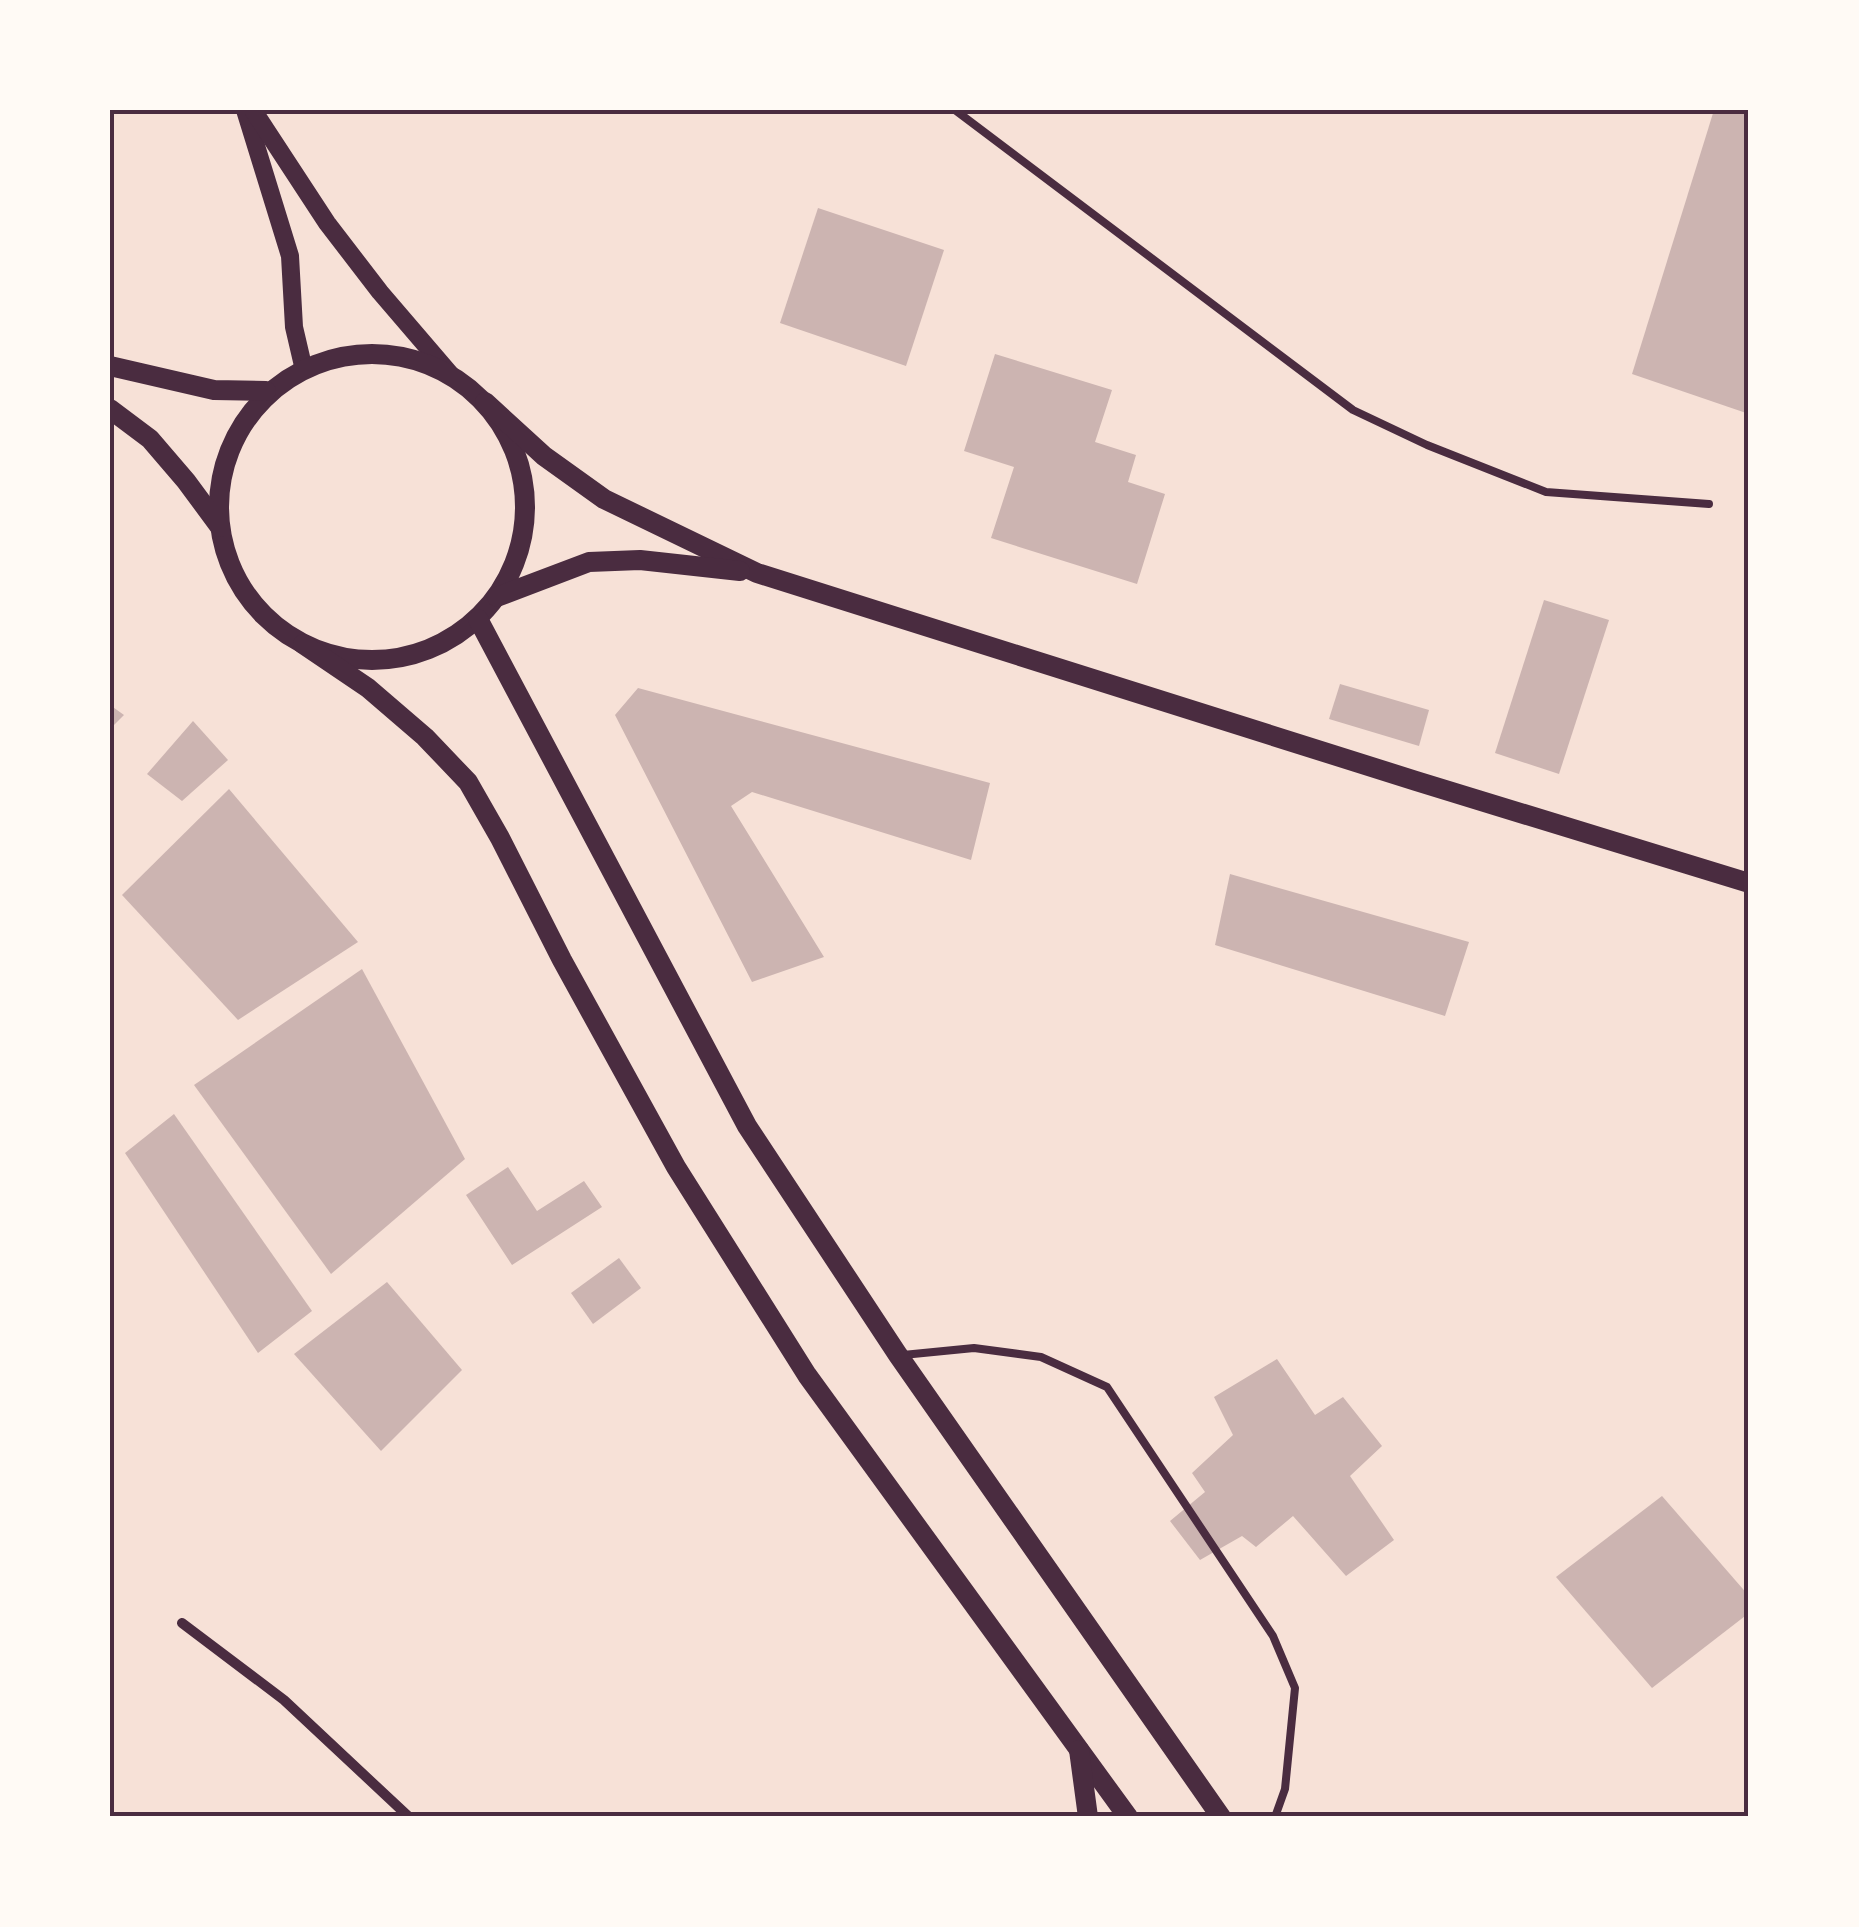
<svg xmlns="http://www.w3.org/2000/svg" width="1859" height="1927" font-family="'Public Sans',sans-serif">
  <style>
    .building { fill: #ccb4b1 }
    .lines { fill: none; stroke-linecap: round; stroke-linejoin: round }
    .service { stroke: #4a2c40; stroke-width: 8 }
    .minor { stroke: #4a2c40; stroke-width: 10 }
    .tertiary { stroke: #4a2c40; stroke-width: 18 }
    .secondary { stroke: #4a2c40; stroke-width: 20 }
    .neatline { fill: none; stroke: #4a2c40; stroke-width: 4 }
  </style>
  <rect width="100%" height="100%" fill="#f7e1d7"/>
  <g class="building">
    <polygon points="1714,110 1749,110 1749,414 1632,374"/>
    <polygon points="818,208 944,250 906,366 780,323"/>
    <polygon points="995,354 1112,390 1095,442 1136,455 1128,482 1165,494 1137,584 991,538 1014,467 964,451"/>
    <polygon points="1544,600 1609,620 1559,774 1495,753"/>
    <polygon points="1340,684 1429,710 1419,746 1329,719"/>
    <polygon points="638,688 990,783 971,860 752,792 731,806 824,957 752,982 615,715"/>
    <polygon points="110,705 124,715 110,729"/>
    <polygon points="193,721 228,760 182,801 147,774"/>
    <polygon points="229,789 358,942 238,1020 122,895"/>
    <polygon points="1230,874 1469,942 1445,1016 1215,945"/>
    <polygon points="362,969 465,1159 331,1274 194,1085"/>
    <polygon points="174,1114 312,1311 258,1353 125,1153"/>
    <polygon points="508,1167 537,1211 584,1181 602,1207 512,1265 466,1195"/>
    <polygon points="619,1258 641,1288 593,1324 571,1293"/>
    <polygon points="387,1282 462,1370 381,1451 294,1354"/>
    <polygon points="1277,1359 1315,1415 1343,1397 1382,1446 1350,1476 1394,1540 1346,1576 1293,1516 1256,1547 1242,1536 1200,1560 1170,1521 1205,1492 1192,1473 1233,1435 1214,1397"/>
    <polygon points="1662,1496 1749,1596 1749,1613 1652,1688 1556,1577"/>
  </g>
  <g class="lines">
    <g class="service">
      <polyline points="955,110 1353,410 1427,445 1546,492 1709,504"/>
      <polyline points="903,1355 974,1348 1041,1357 1107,1387 1273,1636 1295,1688 1285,1789 1275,1817"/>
    </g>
    <polyline class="minor" points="182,1623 284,1700 409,1817"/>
    <g class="tertiary">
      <polyline points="245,110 290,256 294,327 304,370"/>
      <polyline points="253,110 327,223 380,292 452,376"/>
    </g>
    <g class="secondary">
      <circle cx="372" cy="507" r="153"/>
      <polyline points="110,366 214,390 266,391"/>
      <polyline points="485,402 544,456 604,499 757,573 1416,781 1749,883"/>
      <polyline points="110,409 150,439 186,481 220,527"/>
      <polyline points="497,597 589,562 640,560 740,571"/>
      <polyline points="478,619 747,1126 898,1355 1221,1817"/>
      <polyline points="303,644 368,688 425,737 468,782 500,838 562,960 676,1167 807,1375 1128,1817"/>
      <polyline points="1079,1750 1088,1817"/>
    </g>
  </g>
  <rect width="1859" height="1927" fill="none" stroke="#fffaf5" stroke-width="225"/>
  <rect x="112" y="112" width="1634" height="1702" class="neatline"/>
</svg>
